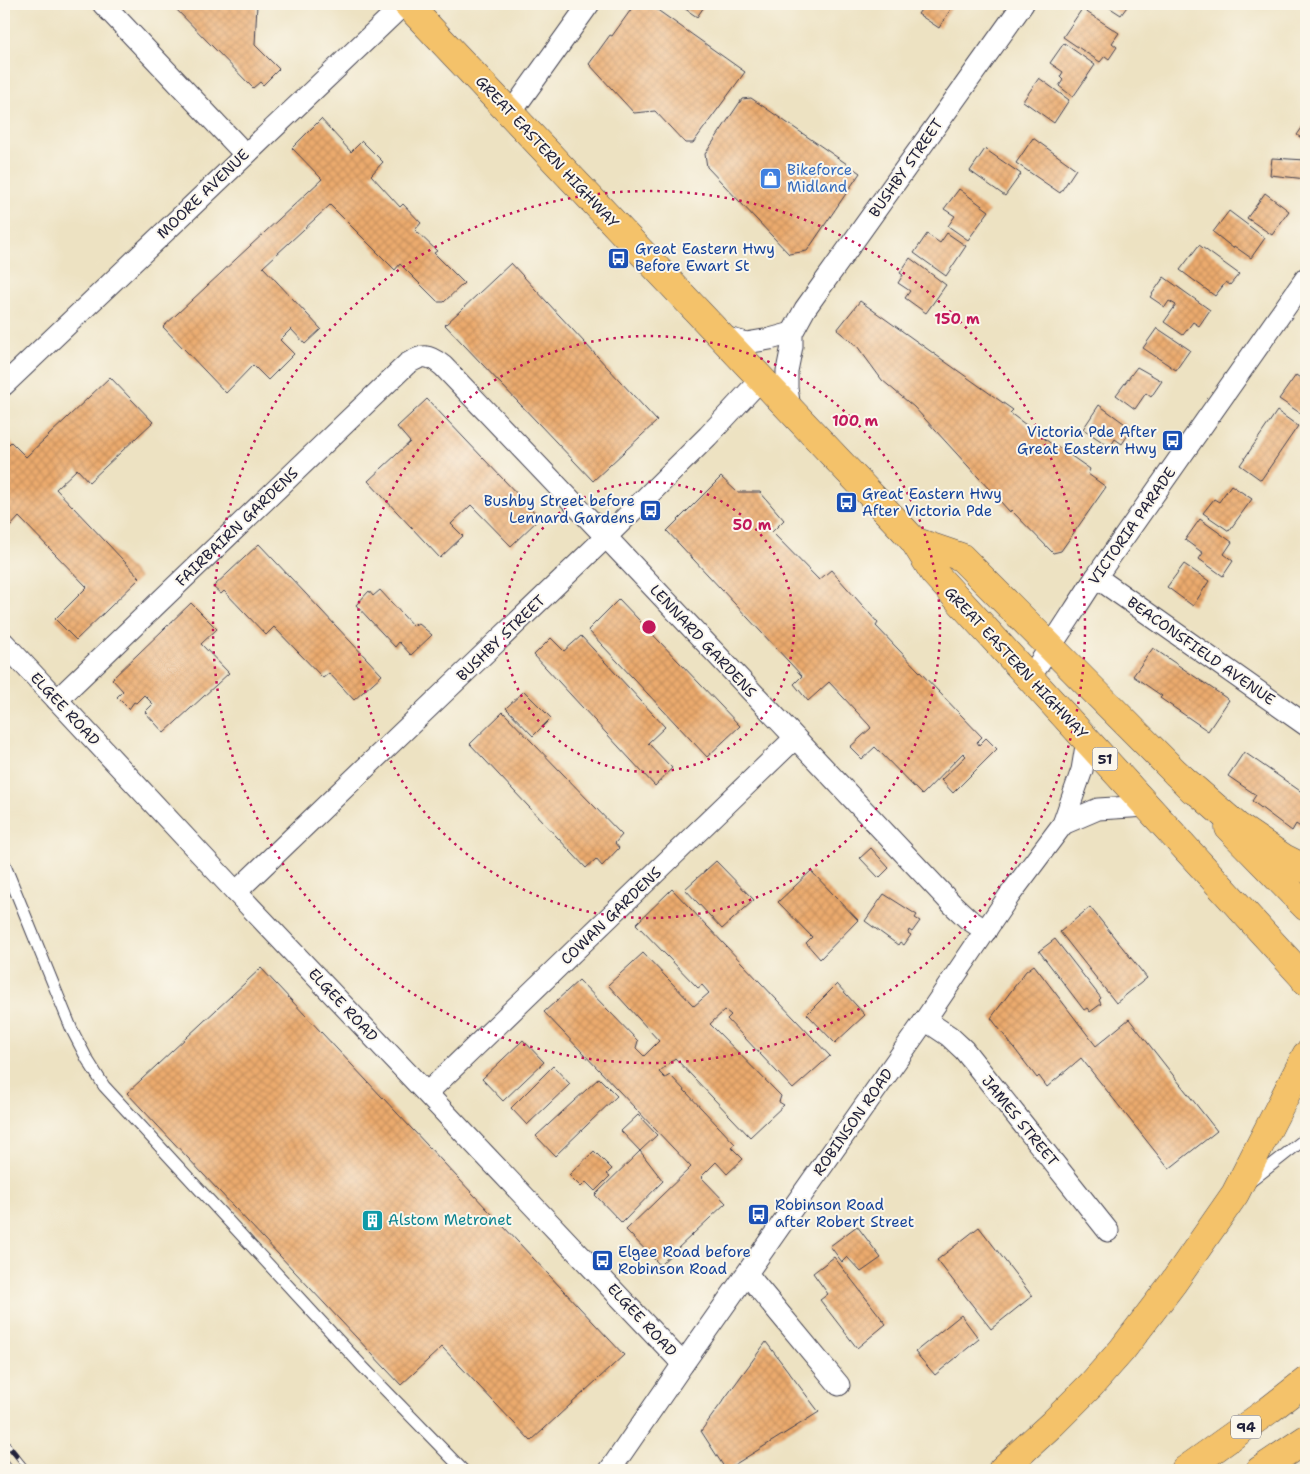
<svg xmlns="http://www.w3.org/2000/svg" width="1310" height="1474" font-family="'Shantell Sans',sans-serif">
  <style>
    .building { fill: url(#building-cross-hatch) }
    .lines { fill: none; stroke-linecap: round; stroke-linejoin: round }
    .service-casing { stroke: #403f4f; stroke-width: 13 }
    .minor-casing { stroke: #403f4f; stroke-width: 23 }
    .trunk-casing { stroke: #403f4f; stroke-width: 29 }
    .motorway-casing { stroke: #403f4f; stroke-width: 29 }
    .service { stroke: #fff; stroke-width: 11 }
    .minor { stroke: #fff; stroke-width: 21 }
    .trunk { stroke: #f4c26a; stroke-width: 28 }
    .motorway { stroke: #f4c26a; stroke-width: 28 }
    .rail-casing { stroke: #22223b; stroke-width: 5.5 }
    .rail { stroke: #fbf7ec; stroke-width: 4; stroke-dasharray: 11; stroke-linecap: butt }
    .ring { fill: none; stroke: #c2185b; stroke-width: 2.5; stroke-dasharray: 2.5 5 }
    .labels { text-anchor: middle; dominant-baseline: central; stroke-width: 4; stroke-linejoin: round; paint-order: stroke }
    .shield { fill: #fbf7ec; stroke: #636270; stroke-width: 1 }
    .shield-label { font-size: 14px; font-weight: bold; fill: #22223b }
    .street-label { font-size: 15px; fill: #22223b; stroke: #fbf7ec }
    .shop-label { font-size: 15px; fill: #366cbe; stroke: #fbf7ec; text-anchor: start }
    .transit-label { font-size: 15px; fill: #164399; stroke: #fbf7ec; text-anchor: start }
    .culture-label { font-size: 15px; fill: #0d838f; stroke: #fbf7ec; text-anchor: start }
    .centre { fill: #c2185b; stroke: #fbf7ec; stroke-width: 2.5 }
    .ring-label { font-size: 15px; text-anchor: middle; font-weight: bold; fill: #c2185b; stroke: #fbf7ec; stroke-width: 4; stroke-linejoin: round; paint-order: stroke }
  </style>
  <defs>
    <pattern id="building-cross-hatch" width="8" height="8" patternUnits="userSpaceOnUse" patternTransform="scale(1.25)"><rect width="8" height="8" fill="#ebaa6d"/><path d="M0 0l8 8M0 8l8-8" fill="none" stroke="#c9925f"/></pattern>
  </defs>
  <rect width="100%" height="100%" fill="#fbf7ec"/>
  <filter id="ink" filterUnits="userSpaceOnUse"><feTurbulence type="fractalNoise" baseFrequency=".02" numOctaves="2"/><feDisplacementMap in="SourceGraphic" scale="10" xChannelSelector="R" yChannelSelector="G"/><feConvolveMatrix kernelMatrix="1 2 1 2 8 2 1 2 1" color-interpolation-filters="sRGB"/></filter>
  <filter id="wash" filterUnits="userSpaceOnUse"><feTurbulence type="fractalNoise" baseFrequency=".0096" numOctaves="4" result="noise"/><feDisplacementMap in="SourceGraphic" scale="20" xChannelSelector="R" yChannelSelector="G"/><feGaussianBlur stdDeviation="1.12" result="paint"/><feColorMatrix in="noise" values="0 0 0 0 0 0 0 0 0 0 0 0 0 0 0 0 0 1.4 0 .05"/><feComposite in="paint" operator="in"/></filter>
  <g filter="url(#wash)">
    <rect width="100%" height="100%" fill="#ede2c2"/>
    <g id="blocks">
      <g class="building">
        <polygon points="171,4 257,4 255,45 279,69 263,85 260,82 253,88"/>
        <polygon points="635,4 649,4 745,72 693,143 685,143 655,111 634,113 589,64 610,35 612,36"/>
        <polygon points="678,4 713,4 711,7 706,4 697,17"/>
        <polygon points="925,4 954,4 939,28 918,14"/>
        <polygon points="1104,4 1129,4 1121,15"/>
        <polygon points="1082,9 1119,33 1112,43 1117,47 1109,59 1105,56 1100,62 1063,37"/>
        <polygon points="1064,43 1095,65 1073,97 1059,86 1063,80 1060,77 1063,72 1050,63"/>
        <polygon points="1039,78 1069,100 1054,123 1023,101"/>
        <polygon points="751,98 860,173 807,251 789,254 707,167 705,154 742,99"/>
        <polygon points="321,119 351,152 362,141 383,162 371,175 400,207 403,204 421,223 415,230 437,251 434,253 464,283 444,302 438,302 400,264 395,270 330,205 263,267 321,329 305,344 291,329 280,340 294,354 268,380 253,365 226,393 163,327 322,179 292,148"/>
        <polygon points="1306,122 1306,141 1297,135"/>
        <polygon points="1033,138 1076,169 1060,193 1016,163"/>
        <polygon points="985,149 1021,174 1005,196 970,171"/>
        <polygon points="1272,158 1306,160 1306,179 1270,175"/>
        <polygon points="959,189 989,211 968,240 948,226 955,216 944,209"/>
        <polygon points="1265,193 1289,211 1272,235 1247,218"/>
        <polygon points="1229,211 1265,238 1251,258 1234,246 1233,248 1213,232"/>
        <polygon points="947,233 966,246 946,276 914,253 927,234 940,243"/>
        <polygon points="1199,245 1239,274 1230,285 1226,282 1215,296 1180,270"/>
        <polygon points="910,258 946,285 926,313 905,298 910,291 898,283 903,275 900,273"/>
        <polygon points="511,263 657,421 593,481 445,325"/>
        <polygon points="1164,277 1210,310 1199,326 1193,322 1183,335 1164,322 1176,305 1169,301 1165,307 1150,297"/>
        <polygon points="860,301 1013,410 1010,413 1057,448 1057,446 1090,469 1088,474 1106,487 1061,551 1053,553 1011,510 1010,512 914,407 882,380 857,346 837,330"/>
        <polygon points="1157,328 1190,350 1176,370 1143,348"/>
        <polygon points="1137,367 1162,381 1151,397 1146,393 1135,409 1116,395"/>
        <polygon points="1296,375 1306,382 1306,417 1279,399"/>
        <polygon points="110,377 153,422 89,482 77,469 56,489 140,578 76,640 55,619 87,587 19,517 10,527 4,521 4,449 11,442 26,457"/>
        <polygon points="427,399 540,518 511,546 471,505 451,524 463,536 440,558 368,481 410,442 397,427"/>
        <polygon points="1099,405 1132,429 1122,444 1115,439 1110,447 1083,429"/>
        <polygon points="1277,411 1298,426 1261,480 1240,465"/>
        <polygon points="721,477 737,492 760,492 784,520 772,532 819,580 831,570 878,623 876,626 982,737 977,742 979,745 986,738 997,749 953,793 941,780 966,756 963,753 922,795 875,747 862,759 850,747 871,728 869,725 829,682 808,701 794,684 802,676 667,531"/>
        <polygon points="1231,485 1252,499 1229,531 1203,513 1214,499 1219,502"/>
        <polygon points="1200,519 1232,542 1224,554 1233,561 1223,576 1199,559 1203,553 1185,540"/>
        <polygon points="259,544 382,675 354,700 329,673 323,678 274,627 266,635 224,591 221,594 213,587"/>
        <polygon points="1184,564 1209,581 1193,606 1167,587"/>
        <polygon points="380,590 413,626 418,623 432,635 411,655 399,642 395,647 356,605 369,591 373,596"/>
        <polygon points="619,599 740,726 707,757 588,630"/>
        <polygon points="191,603 217,629 201,644 229,673 164,733 145,712 153,704 144,695 136,703 134,702 129,709 117,697 123,691 112,679"/>
        <polygon points="581,636 665,727 648,743 672,768 655,786 534,655 551,638 564,651"/>
        <polygon points="1153,648 1229,700 1208,731 1160,698 1162,696 1133,676"/>
        <polygon points="524,691 551,718 533,736 506,708"/>
        <polygon points="503,712 622,835 615,843 619,848 602,866 596,859 586,868 470,744"/>
        <polygon points="1244,752 1306,795 1306,831 1296,824 1292,831 1252,801 1256,795 1228,776"/>
        <polygon points="871,848 889,868 879,878 860,858"/>
        <polygon points="716,861 754,900 722,929 685,889"/>
        <polygon points="811,871 858,920 820,959 806,943 812,937 778,902"/>
        <polygon points="672,889 830,1056 793,1089 727,1019 731,1015 725,1010 710,1024 781,1096 779,1102 784,1105 750,1137 675,1058 659,1072 665,1078 670,1075 735,1144 731,1147 743,1159 727,1174 716,1162 701,1177 726,1203 660,1265 626,1230 691,1167 544,1012 579,980 638,1041 636,1048 644,1056 659,1041 608,985 643,953 694,1006 709,993 702,985 698,988 636,924"/>
        <polygon points="884,894 917,915 915,918 920,921 912,932 909,930 908,933 911,935 904,945 900,942 898,945 865,921"/>
        <polygon points="1090,907 1147,978 1116,1003 1060,932"/>
        <polygon points="1055,939 1101,998 1099,1000 1101,1004 1090,1012 1087,1008 1084,1010 1039,951"/>
        <polygon points="1034,965 1096,1046 1129,1019 1217,1131 1169,1169 1081,1058 1047,1087 1039,1076 1037,1078 991,1018 1026,971"/>
        <polygon points="261,968 624,1355 531,1441 442,1347 401,1385 127,1093"/>
        <polygon points="837,984 865,1015 835,1043 807,1014"/>
        <polygon points="523,1040 544,1062 503,1101 482,1079"/>
        <polygon points="553,1066 570,1084 527,1125 511,1108"/>
        <polygon points="599,1078 617,1096 555,1156 536,1136"/>
        <polygon points="638,1115 657,1135 640,1151 663,1181 622,1223 595,1195 640,1151 621,1131"/>
        <polygon points="594,1151 612,1169 607,1174 610,1176 595,1191 586,1182 581,1187 569,1175"/>
        <polygon points="857,1226 881,1258 861,1272 847,1257 842,1262 830,1246"/>
        <polygon points="979,1227 1032,1296 991,1329 937,1260"/>
        <polygon points="834,1257 886,1324 857,1348 820,1300 828,1294 813,1273"/>
        <polygon points="961,1315 979,1339 935,1375 915,1352"/>
        <polygon points="766,1342 819,1412 726,1470 701,1431"/>
      </g>
    </g>
  </g>
  <g filter="url(#ink)">
    <use href="#blocks" fill-opacity="0" stroke="#403f4f" stroke-width="1"/>
    <g class="lines">
      <defs>
        <g id="service">
          <polyline points="4,863 72,1030 87,1059 104,1086 363,1367 463,1470"/>
          <polyline points="1250,1182 1306,1138"/>
        </g>
        <g id="minor">
          <polyline points="103,4 245,154"/>
          <polyline points="510,114 589,4"/>
          <polyline points="720,336 746,343 770,339 792,333"/>
          <polyline points="4,385 404,4"/>
          <polyline points="790,409 787,388 787,371 792,346 792,333 805,309 1023,4"/>
          <polyline points="1096,577 1306,725"/>
          <polyline points="4,643 236,892 683,1364"/>
          <path d="M1029,678c24,-33 45,-68 67,-101l210,-299"/>
          <path d="M57,700l350,-336c16,-10 21,-10 36,2l163,171 346,367 16,15 18,12"/>
          <polyline points="1063,824 1098,809 1147,806"/>
          <polyline points="236,892 606,537 708,436 761,379"/>
          <polyline points="925,1020 949,1036 964,1050 1108,1231"/>
          <polyline points="427,1093 795,738"/>
          <polyline points="747,1274 839,1385"/>
          <polyline points="610,1470 683,1364 925,1020 1009,896 1063,824 1082,770 1087,740"/>
        </g>
        <g id="trunk">
          <polyline points="407,4 904,530 914,541 934,573 1306,980"/>
          <polyline points="914,541 961,557 1193,790"/>
          <polyline points="1229,828 1306,907"/>
        </g>
        <g id="motorway">
          <polyline points="1176,773 1237,826 1284,858 1306,869"/>
          <polyline points="1304,977 1306,982"/>
          <polyline points="1002,1470 1052,1424 1091,1385 1122,1350 1173,1283 1235,1194 1306,1055"/>
          <polyline points="1185,1470 1269,1410 1306,1381"/>
          <polyline points="1260,1470 1306,1439"/>
        </g>
      </defs>
      <use href="#service" class="service-casing"/>
      <use href="#minor" class="minor-casing"/>
      <use href="#trunk" class="trunk-casing"/>
      <use href="#motorway" class="motorway-casing"/>
      <use href="#service" class="service"/>
      <use href="#minor" class="minor"/>
      <use href="#trunk" class="trunk"/>
      <use href="#motorway" class="motorway"/>
      <defs>
        <g id="rail">
          <polyline points="4,1440 28,1470"/>
          <polyline points="4,1460 12,1470"/>
        </g>
      </defs>
      <use href="#rail" class="rail-casing"/>
      <use href="#rail" class="rail"/>
    </g>
  </g>
  <g class="ring">
    <circle cx="649" cy="627" r="145"/>
    <circle cx="649" cy="627" r="291"/>
    <circle cx="649" cy="627" r="436"/>
  </g>
  <defs>
    <symbol id="shop-square" viewBox="-11 -11 22 22"><rect x="-9" y="-9" width="18" height="18" rx="4" fill="#3f7fe0" stroke="#fbf7ec"/><path d="M-5-2.5h2.3a2.7 3.5 0 0 1 5.4 0H5L5.5 6h-11ZM-1.5-2.5h3a1.5 2.3 0 0 0-3 0Z" fill="#fff"/></symbol>
    <symbol id="bus-square" viewBox="-11 -11 22 22"><rect x="-9" y="-9" width="18" height="18" rx="4" fill="#1a4fb4" stroke="#fbf7ec"/><path d="M-5-6H5V4H4V6H2V4H-2V6H-4V4H-5ZM-3.5-4V0h7V-4ZM-3.5 1.2v1.5H-2V1.2ZM2 1.2v1.5H3.5V1.2Z" fill="#fff"/></symbol>
    <symbol id="building-square" viewBox="-11 -11 22 22"><rect x="-9" y="-9" width="18" height="18" rx="4" fill="#0f9aa8" stroke="#fbf7ec"/><path d="M-4-6H4V6H1V3H-1V6H-4ZM-2.5-4.3h1.7v1.8h-1.7ZM.8-4.3h1.7v1.8H.8ZM-2.5-1h1.7V.8h-1.7ZM.8-1h1.7V.8H.8Z" fill="#fff"/></symbol>
  </defs>
  <g fill-rule="evenodd">
    <use href="#shop-square" x="758" y="166" width="25" height="25"/>
    <use href="#bus-square" x="606" y="246" width="25" height="25"/>
    <use href="#bus-square" x="1160" y="428" width="25" height="25"/>
    <use href="#bus-square" x="834" y="490" width="25" height="25"/>
    <use href="#bus-square" x="638" y="498" width="25" height="25"/>
    <use href="#bus-square" x="746" y="1202" width="25" height="25"/>
    <use href="#building-square" x="360" y="1208" width="25" height="25"/>
    <use href="#bus-square" x="590" y="1248" width="25" height="25"/>
  </g>
  <g class="labels">
    <g class="shield">
      <rect x="1092.5" y="747.5" width="25" height="23" rx="4"/>
      <rect x="1231" y="1415.5" width="30" height="23" rx="4"/>
    </g>
    <g class="shield-label">
      <text x="1105" y="759">51</text>
      <text x="1246" y="1427">94</text>
    </g>
    <g class="street-label">
      <text transform="translate(547 152) rotate(47)">GREAT EASTERN HIGHWAY</text>
      <text transform="translate(906 168) rotate(-55)">BUSHBY STREET</text>
      <text transform="translate(203 194) rotate(-44)">MOORE AVENUE</text>
      <text transform="translate(1132 526) rotate(-55)">VICTORIA PARADE</text>
      <text transform="translate(237 527) rotate(-44)">FAIRBAIRN GARDENS</text>
      <text transform="translate(501 638) rotate(-44)">BUSHBY STREET</text>
      <text transform="translate(703 641) rotate(47)">LENNARD GARDENS</text>
      <text transform="translate(1201 651) rotate(35)">BEACONSFIELD AVENUE</text>
      <text transform="translate(1016 663) rotate(47)">GREAT EASTERN HIGHWAY</text>
      <text transform="translate(65 709) rotate(47)">ELGEE ROAD</text>
      <text transform="translate(611 916) rotate(-44)">COWAN GARDENS</text>
      <text transform="translate(343 1005) rotate(47)">ELGEE ROAD</text>
      <text transform="translate(1020 1121) rotate(51)">JAMES STREET</text>
      <text transform="translate(853 1122) rotate(-55)">ROBINSON ROAD</text>
      <text transform="translate(642 1320) rotate(47)">ELGEE ROAD</text>
    </g>
    <g class="shop-label">
      <text x="787" y="170">Bikeforce<tspan x="787" dy="17">Midland</tspan></text>
    </g>
    <g class="transit-label">
      <text x="635" y="249">Great Eastern Hwy<tspan x="635" dy="17">Before Ewart St</tspan></text>
      <text x="1157" y="432" text-anchor="end">Victoria Pde After<tspan x="1157" dy="17">Great Eastern Hwy</tspan></text>
      <text x="862" y="494">Great Eastern Hwy<tspan x="862" dy="17">After Victoria Pde</tspan></text>
      <text x="635" y="501" text-anchor="end">Bushby Street before<tspan x="635" dy="17">Lennard Gardens</tspan></text>
      <text x="775" y="1205">Robinson Road<tspan x="775" dy="17">after Robert Street</tspan></text>
      <text x="618" y="1252">Elgee Road before<tspan x="618" dy="17">Robinson Road</tspan></text>
    </g>
    <g class="culture-label">
      <text x="388" y="1220">Alstom Metronet</text>
    </g>
  </g>
  <circle cx="649" cy="627" r="8" class="centre"/>
  <g class="ring-label">
    <text x="957" y="324">150 m</text>
    <text x="855" y="426">100 m</text>
    <text x="752" y="530">50 m</text>
  </g>
  <rect width="1310" height="1474" fill="none" stroke="#fbf7ec" stroke-width="20"/>
</svg>
